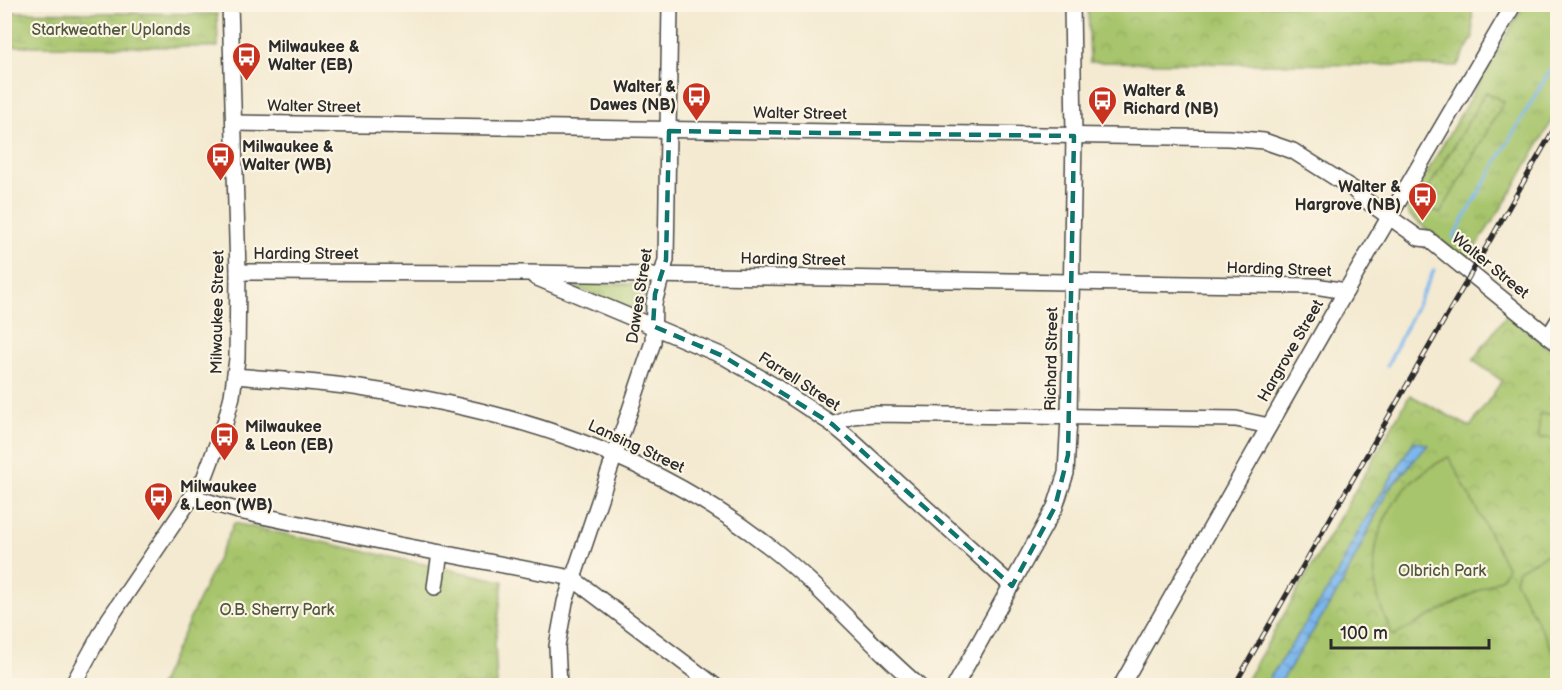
<svg xmlns="http://www.w3.org/2000/svg" width="1562" height="690" font-family="'Balsamiq Sans',sans-serif">
  <style>
    .grass { fill: url(#grass-tufts); stroke: #69784c; stroke-width: 1.5 }
    .wetland { fill: url(#wetland-marsh); stroke: #69784c; stroke-width: 1.5 }
    .park { fill: url(#park-crowns); stroke: #69784c; stroke-width: 1.5 }
    .garden { fill: url(#garden-dots); stroke: #69784c; stroke-width: 1.5 }
    .pitch { fill: #a7c56c; stroke: #69784c; stroke-width: 1.5 }
    .water { fill: url(#water-waves); stroke: #54718c; stroke-width: 1.5 }
    .lines { fill: none; stroke-linecap: round; stroke-linejoin: round }
    .stream { stroke: #7cb7ee; stroke-width: 3 }
    .minor-casing { stroke: #494844; stroke-width: 18 }
    .minor { stroke: #fff; stroke-width: 15 }
    .rail-casing { stroke: #2b2b2b; stroke-width: 5 }
    .rail { stroke: #fcf5e5; stroke-width: 3; stroke-dasharray: 9; stroke-linecap: butt }
    .marked { fill: none; stroke: #0f766e; stroke-width: 4.5; stroke-dasharray: 12 8; stroke-linejoin: round }
    .labels { text-anchor: middle; dominant-baseline: central; stroke-width: 4.5; stroke-linejoin: round; paint-order: stroke }
    .park-label { font-size: 16px; fill: #50593e; stroke: #fcf5e5 }
    .poi-label { font-size: 16px; font-weight: bold; fill: #2b2b2b; stroke: #fcf5e5; text-anchor: start }
    .street-label { font-size: 16px; fill: #2b2b2b; stroke: #fcf5e5 }
  </style>
  <defs>
    <pattern id="grass-tufts" width="24" height="20" patternUnits="userSpaceOnUse" patternTransform="scale(1.5)"><rect width="24" height="20" fill="#a7c56c"/><path d="M3 7l-1-3M5 7V3M7 7l1-3M15 17l-1-3M17 17v-4M19 17l1-3" fill="none" stroke="#90a95e"/></pattern>
    <pattern id="wetland-marsh" width="20" height="14" patternUnits="userSpaceOnUse" patternTransform="scale(1.5)"><rect width="20" height="14" fill="#a7c56c"/><path d="M1 5h8M5 5V1M11 12h8M15 12V8" fill="none" stroke="#90a95e"/></pattern>
    <pattern id="park-crowns" width="20" height="18" patternUnits="userSpaceOnUse" patternTransform="scale(1.5)"><rect width="20" height="18" fill="#a7c56c"/><path d="M2 6a3 3 0 1 1 6 0M12 15a3 3 0 1 1 6 0" fill="none" stroke="#90a95e"/></pattern>
    <pattern id="garden-dots" width="8" height="8" patternUnits="userSpaceOnUse" patternTransform="scale(1.5)"><rect width="8" height="8" fill="#a7c56c"/><path d="M2 2h.1M6 6h.1" fill="none" stroke="#90a95e" stroke-width="1.8" stroke-linecap="round"/></pattern>
    <pattern id="water-waves" width="16" height="10" patternUnits="userSpaceOnUse" patternTransform="scale(1.5)"><rect width="16" height="10" fill="#7cb7ee"/><path d="M0 5q4-4 8 0t8 0" fill="none" stroke="#6695c1"/></pattern>
  </defs>
  <rect width="100%" height="100%" fill="#fcf5e5"/>
  <filter id="ink" filterUnits="userSpaceOnUse"><feTurbulence type="fractalNoise" baseFrequency=".0167" numOctaves="2"/><feDisplacementMap in="SourceGraphic" scale="12" xChannelSelector="R" yChannelSelector="G"/><feConvolveMatrix kernelMatrix="1 2 1 2 8 2 1 2 1" color-interpolation-filters="sRGB"/></filter>
  <filter id="wash" filterUnits="userSpaceOnUse"><feTurbulence type="fractalNoise" baseFrequency=".008" numOctaves="4" result="noise"/><feDisplacementMap in="SourceGraphic" scale="24" xChannelSelector="R" yChannelSelector="G"/><feGaussianBlur stdDeviation="1.35" result="paint"/><feColorMatrix in="noise" values="0 0 0 0 0 0 0 0 0 0 0 0 0 0 0 0 0 1.4 0 .05"/><feComposite in="paint" operator="in"/></filter>
  <g filter="url(#wash)">
    <rect width="100%" height="100%" fill="#f4ead1"/>
    <g class="grass">
      <polygon points="1524,5 1557,5 1557,112 1506,201 1466,261 1410,216 1407,210 1408,205"/>
      <polygon points="579,284 640,284 646,289 644,308 637,311 577,288 576,286"/>
    </g>
    <polygon class="wetland" points="5,12 217,14 218,47 5,46"/>
    <g class="park">
      <polygon points="1088,5 1472,5 1473,37 1457,66 1090,62"/>
      <polygon points="1507,314 1557,355 1557,685 1243,686 1410,395 1470,427 1502,381 1473,360"/>
      <polygon points="234,523 503,581 495,644 497,685 159,686"/>
    </g>
    <polygon class="garden" points="1486,92 1504,102 1440,214 1420,202"/>
    <g class="pitch">
      <rect x="1539" y="414" width="18" height="24"/>
      <path d="M1449,457l58,110 -5,11 -109,58c-8,-18 -17,-37 -18,-57 -5,-55 26,-99 74,-122z"/>
      <polygon points="1557,549 1557,659 1515,580 1518,570"/>
    </g>
    <polygon class="water" points="1414,441 1428,445 1388,490 1342,585 1279,685 1265,685 1334,580 1360,528"/>
    <g class="lines">
      <g class="stream">
        <polyline points="1453,238 1558,56"/>
        <polyline points="1387,366 1434,270"/>
      </g>
    </g>
  </g>
  <g filter="url(#ink)">
    <g class="lines">
      <defs>
        <g id="minor">
          <polyline points="234,123 1174,137 1229,138 1264,141 1293,151 1353,189 1361,197 1419,238 1428,239 1558,344"/>
          <polyline points="238,272 526,273 1315,286 1346,291"/>
          <polyline points="535,277 723,356 773,385 832,424 850,439 1012,586"/>
          <polyline points="1549,336 1558,321"/>
          <path d="M235,376c44,4 88,6 131,13 149,22 283,64 404,158 54,42 97,95 149,139"/>
          <polyline points="832,424 852,416 873,414 1236,419 1269,426"/>
          <polyline points="192,497 239,511 399,545 572,578 715,686"/>
          <polyline points="435,587 440,553"/>
          <polyline points="72,686 109,619 204,479 225,423 232,396 237,359 238,272 230,4"/>
          <polyline points="559,686 557,646 565,602 653,342 654,303 666,260 670,4"/>
          <polyline points="955,686 1055,507 1066,473 1069,418 1074,136 1072,4"/>
          <polyline points="1121,686 1346,291 1514,4"/>
        </g>
      </defs>
      <use href="#minor" class="minor-casing"/>
      <use href="#minor" class="minor"/>
      <defs>
        <polyline id="rail" points="1234,686 1558,122"/>
      </defs>
      <use href="#rail" class="rail-casing"/>
      <use href="#rail" class="rail"/>
    </g>
  </g>
  <path class="marked" d="M669,131l405,5 -6,319 -13,52 -43,79 -180,-162 -109,-68 -70,-30 2,-32 11,-34z"/>
  <defs>
    <symbol id="bus-pin" viewBox="-11 -11 22 30"><path d="M0 17L-7.5 6A9.5 9.5 0 1 1 7.5 6Z" fill="#c8321e" stroke="#fcf5e5"/><path d="M-5-6H5V4H4V6H2V4H-2V6H-4V4H-5ZM-3.5-4V0h7V-4ZM-3.5 1.2v1.5H-2V1.2ZM2 1.2v1.5H3.5V1.2Z" fill="#fff"/></symbol>
  </defs>
  <g fill-rule="evenodd">
    <use href="#bus-pin" x="230" y="40" width="33" height="45"/>
    <use href="#bus-pin" x="680" y="80" width="33" height="45"/>
    <use href="#bus-pin" x="1086" y="84" width="33" height="45"/>
    <use href="#bus-pin" x="204" y="140" width="33" height="45"/>
    <use href="#bus-pin" x="1406" y="180" width="33" height="45"/>
    <use href="#bus-pin" x="208" y="420" width="33" height="45"/>
    <use href="#bus-pin" x="142" y="480" width="33" height="45"/>
  </g>
  <g class="labels">
    <g class="park-label">
      <text x="111" y="30">Starkweather Uplands</text>
      <text x="1442" y="571">Olbrich Park</text>
      <text x="277" y="610">O.B. Sherry Park</text>
    </g>
    <g class="poi-label">
      <text x="268" y="47">Milwaukee &amp;<tspan x="268" dy="18">Walter (EB)</tspan></text>
      <text x="676" y="87" text-anchor="end">Walter &amp;<tspan x="676" dy="18">Dawes (NB)</tspan></text>
      <text x="1123" y="91">Walter &amp;<tspan x="1123" dy="18">Richard (NB)</tspan></text>
      <text x="242" y="147">Milwaukee &amp;<tspan x="242" dy="18">Walter (WB)</tspan></text>
      <text x="1401" y="187" text-anchor="end">Walter &amp;<tspan x="1401" dy="18">Hargrove (NB)</tspan></text>
      <text x="245" y="427">Milwaukee<tspan x="245" dy="18">&amp; Leon (EB)</tspan></text>
      <text x="180" y="487">Milwaukee<tspan x="180" dy="18">&amp; Leon (WB)</tspan></text>
    </g>
    <g class="street-label">
      <text transform="translate(314 107) rotate(1)">Walter Street</text>
      <text transform="translate(800 114) rotate(1)">Walter Street</text>
      <text x="306" y="254">Harding Street</text>
      <text transform="translate(793 260) rotate(1)">Harding Street</text>
      <text transform="translate(1490 266) rotate(39)">Walter Street</text>
      <text transform="translate(1279 270) rotate(2)">Harding Street</text>
      <text transform="translate(640 296) rotate(-81)">Dawes Street</text>
      <text transform="translate(218 312) rotate(-89)">Milwaukee Street</text>
      <text transform="translate(1291 351) rotate(-60)">Hargrove Street</text>
      <text transform="translate(1052 359) rotate(-89)">Richard Street</text>
      <text transform="translate(799 382) rotate(33)">Farrell Street</text>
      <text transform="translate(636 447) rotate(25)">Lansing Street</text>
    </g>
  </g>
  <rect width="1562" height="690" fill="none" stroke="#fcf5e5" stroke-width="24"/>
  <path d="M1331 639v9h158v-9" fill="none" stroke="#2b2b2b" stroke-width="3"/>
  <text x="1340" y="639" font-size="18" fill="#2b2b2b" stroke="#fcf5e5" stroke-width="4.5" paint-order="stroke">100 m</text>
</svg>
